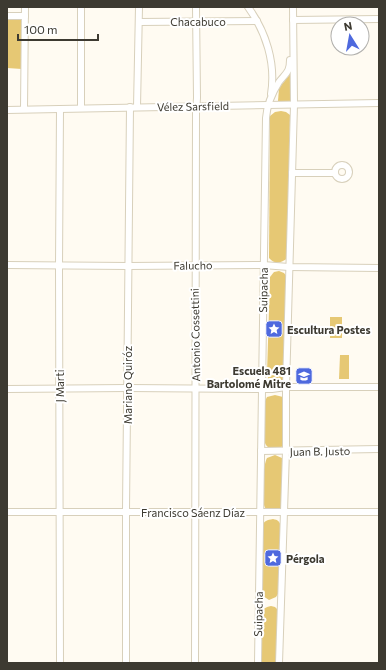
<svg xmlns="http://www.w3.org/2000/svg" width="386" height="670" font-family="Commissioner,sans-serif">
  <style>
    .green { fill: #e6c874 }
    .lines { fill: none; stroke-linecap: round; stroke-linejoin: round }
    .minor-casing { stroke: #d8d0bb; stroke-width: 8 }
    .minor { stroke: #fff; stroke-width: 6 }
    .labels { text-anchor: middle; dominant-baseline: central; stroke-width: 4; stroke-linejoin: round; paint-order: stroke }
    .street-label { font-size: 11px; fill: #3d3a31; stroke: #fff }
    .poi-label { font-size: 11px; font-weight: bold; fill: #3d3a31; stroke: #fff; text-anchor: start }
  </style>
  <rect width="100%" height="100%" fill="#fffbf2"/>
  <g class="green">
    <polygon points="7,19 22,20 22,69 7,68"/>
    <polygon points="291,73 290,101 278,101 279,88"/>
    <path d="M281,111l5,1 4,3 -2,143c-7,5 -13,7 -19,0l1,-142 5,-4z"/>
    <path d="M279,271l5,2 3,4 -3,103c-4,5 -11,5 -15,1l-2,-7 3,-97 4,-5z"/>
    <rect x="330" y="317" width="12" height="21"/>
    <polygon points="340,355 349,355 349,379 339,379"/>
    <path d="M275,395l8,2 1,46c-2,5 -5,6 -10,5 -3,0 -6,0 -8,-3 -4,-6 -3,-37 -1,-44l2,-4z"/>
    <path d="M275,455l7,3 1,4 -1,45 -3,3h-11c-3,-2 -3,-2 -4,-5 -3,-8 -1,-40 3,-47z"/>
    <path d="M273,519c5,1 6,2 8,7l-2,66 -3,5 -7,3 -6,-4 -1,-5v-65c2,-5 5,-6 11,-7z"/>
    <path d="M271,606l4,1 3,3v53h-18l1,-49c2,-5 4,-7 10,-8z"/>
  </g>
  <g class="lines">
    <defs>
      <g id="minor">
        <path d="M248,7c18,25 28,56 23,87"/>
        <polyline points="7,16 25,16"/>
        <polyline points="293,20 379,19"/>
        <polyline points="139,22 257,21"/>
        <polyline points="137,107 139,7"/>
        <polyline points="81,108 81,7"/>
        <polyline points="24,109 25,7"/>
        <polyline points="7,110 379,103"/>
        <circle cx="342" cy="172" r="7"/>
        <polyline points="292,173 335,173"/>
        <polyline points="7,265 128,266 263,265 289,267 379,268"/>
        <polyline points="7,389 128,388 272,389 286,387 379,387"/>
        <polyline points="261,451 379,449"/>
        <polyline points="7,512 379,512"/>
        <polyline points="60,663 59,266 60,109"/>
        <polyline points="126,663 126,511 130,107"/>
        <path d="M195,663c2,-184 -1,-367 1,-551l1,-14 -1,-91"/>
        <path d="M258,663l8,-545c1,-13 6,-25 13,-36 7,-9 11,-10 11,-22"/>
        <polyline points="279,663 286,451 286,387 294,105 293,7"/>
      </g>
    </defs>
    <use href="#minor" class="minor-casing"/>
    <use href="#minor" class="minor"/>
  </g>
  <defs>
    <symbol id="sight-square" viewBox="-11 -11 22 22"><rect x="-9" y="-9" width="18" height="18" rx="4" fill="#4e69de" stroke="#fff"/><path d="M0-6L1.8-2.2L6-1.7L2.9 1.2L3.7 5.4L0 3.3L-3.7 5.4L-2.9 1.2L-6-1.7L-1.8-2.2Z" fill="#fff"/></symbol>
    <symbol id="school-square" viewBox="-11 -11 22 22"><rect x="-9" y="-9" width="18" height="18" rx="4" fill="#4e69de" stroke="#fff"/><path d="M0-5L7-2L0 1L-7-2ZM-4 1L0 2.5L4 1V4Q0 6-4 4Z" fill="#fff"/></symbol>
  </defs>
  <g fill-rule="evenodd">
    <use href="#sight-square" x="264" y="319" width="20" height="20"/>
    <use href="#school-square" x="294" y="366" width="20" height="20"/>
    <use href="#sight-square" x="263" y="548" width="20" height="20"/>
  </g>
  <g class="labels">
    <g class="street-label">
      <text x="198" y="21">Chacabuco</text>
      <text transform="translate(193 106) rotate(-1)">Vélez Sarsfield</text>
      <text transform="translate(193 265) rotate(-1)">Falucho</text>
      <text transform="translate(263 290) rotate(-89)">Suipacha</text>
      <text transform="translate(195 335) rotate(-91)">Antonio Cossettini</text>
      <text transform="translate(127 385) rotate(-90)">Mariano Quiróz</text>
      <text transform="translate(59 386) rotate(-90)">J Marti</text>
      <text transform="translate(320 451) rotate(-1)">Juan B. Justo</text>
      <text x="193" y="512">Francisco Sáenz Díaz</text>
      <text transform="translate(258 614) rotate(-89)">Suipacha</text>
    </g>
    <g class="poi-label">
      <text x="287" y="329">Escultura Postes</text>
      <text x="291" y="370" text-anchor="end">Escuela 481<tspan x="291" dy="13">Bartolomé Mitre</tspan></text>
      <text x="286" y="558">Pérgola</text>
    </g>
  </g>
  <rect width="386" height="670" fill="none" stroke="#3d3a31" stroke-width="16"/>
  <g transform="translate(350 36) rotate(349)"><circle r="19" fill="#ffffff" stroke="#b1b0ad"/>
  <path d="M0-3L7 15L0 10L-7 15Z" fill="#4e69de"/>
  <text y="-6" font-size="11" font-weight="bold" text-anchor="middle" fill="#3d3a31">N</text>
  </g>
  <path d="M18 34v6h80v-6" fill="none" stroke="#3d3a31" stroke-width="2"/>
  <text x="24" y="34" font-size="12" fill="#3d3a31" stroke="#ffffff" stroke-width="3" paint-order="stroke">100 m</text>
</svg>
